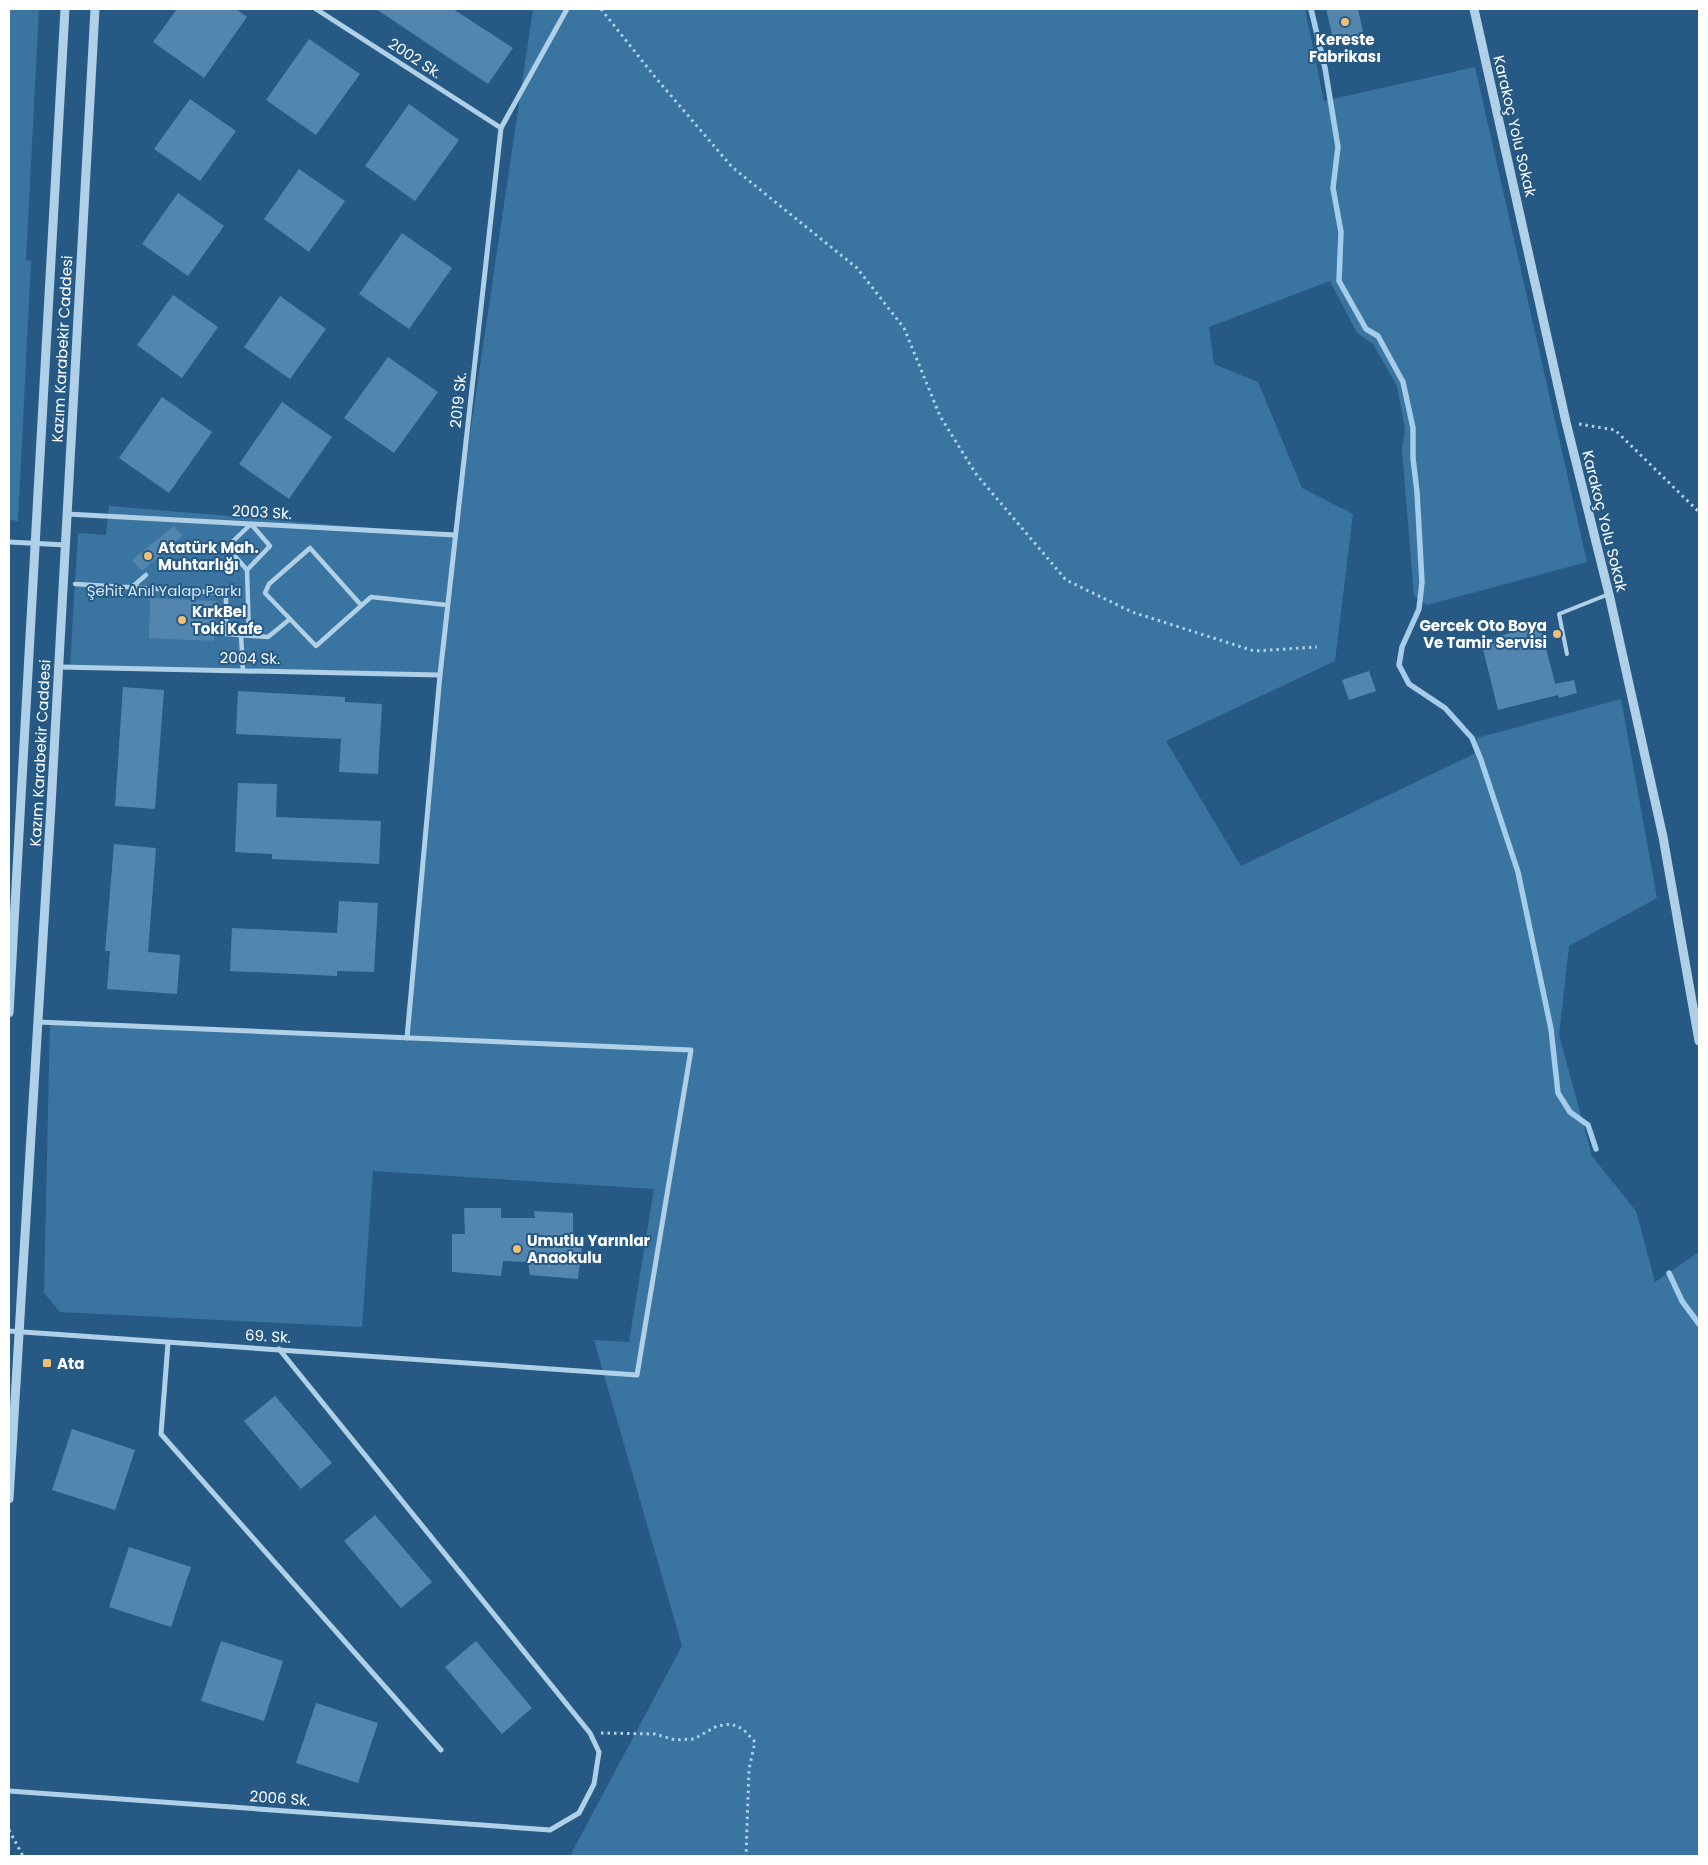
<svg xmlns="http://www.w3.org/2000/svg" width="1708" height="1865" font-family="Poppins,sans-serif">
  <style>
    .green { fill: #3a74a1 }
    .lines { fill: none; stroke-linecap: round; stroke-linejoin: round }
    .stream { stroke: #a5cce8; stroke-width: 5.5 }
    .building { fill: #5286af }
    .path { stroke: #b0d0e8; stroke-width: 3; stroke-dasharray: 2.5 4; stroke-linecap: butt }
    .service { stroke: #b0d0e8; stroke-width: 4 }
    .pedestrian { stroke: #b0d0e8; stroke-width: 4.5 }
    .minor { stroke: #b0d0e8; stroke-width: 5 }
    .tertiary { stroke: #b0d0e8; stroke-width: 9 }
    .poi-dot { fill: #f1bf75; stroke: #265a85; stroke-width: 2 }
    .labels { text-anchor: middle; dominant-baseline: central; stroke-width: 4; stroke-linejoin: round; paint-order: stroke }
    .poi-label { font-size: 15px; font-weight: bold; fill: #fff; stroke: #265a85; text-anchor: start }
    .street-label { font-size: 15px; fill: #fff; stroke: #265a85 }
    .park-label { font-size: 15px; fill: #d4e7f6; stroke: #265a85 }
  </style>
  <rect width="100%" height="100%" fill="#265a85"/>
  <g class="green">
    <polygon points="9,9 39,9 26,260 31,261 18,521 9,520"/>
    <polygon points="533,9 1305,9 1324,101 1475,67 1587,562 1427,605 1414,596 1402,450 1405,429 1397,386 1373,344 1357,333 1330,281 1209,327 1214,364 1258,382 1302,488 1353,514 1335,661 1166,741 1241,866 1474,754 1477,738 1621,699 1657,898 1569,946 1559,1035 1592,1156 1636,1211 1655,1282 1699,1252 1699,1856 570,1856 682,1646 594,1340 629,1342 654,1189 373,1171 362,1327 60,1312 44,1293 50,1022 407,1037 440,675 70,667 78,533 106,535 109,506 455,535"/>
  </g>
  <g class="lines">
    <g class="stream">
      <polyline points="1311,9 1325,68 1338,147 1333,188 1341,232 1339,281 1366,329 1378,336 1403,382 1413,428 1413,458 1417,492 1422,582 1419,609 1402,647 1399,665 1409,684 1445,708 1472,738 1481,760 1518,872 1551,1029 1558,1093 1570,1112 1588,1125 1596,1149"/>
      <polyline points="1669,1273 1682,1301 1699,1324"/>
    </g>
  </g>
  <g class="building">
    <polygon points="177,9 236,9 247,17 204,78 153,42"/>
    <polygon points="376,9 453,9 513,48 488,84"/>
    <polygon points="1326,9 1358,9 1364,36 1334,43"/>
    <polygon points="309,39 360,74 316,135 266,100"/>
    <polygon points="190,99 236,131 200,181 154,149"/>
    <polygon points="409,104 459,140 415,201 365,166"/>
    <polygon points="299,169 345,201 309,252 264,219"/>
    <polygon points="178,193 224,226 188,276 142,244"/>
    <polygon points="402,233 452,268 409,329 359,294"/>
    <polygon points="173,295 218,327 182,378 137,345"/>
    <polygon points="280,296 326,329 290,379 244,347"/>
    <polygon points="388,357 438,392 394,453 344,418"/>
    <polygon points="162,397 212,432 169,493 119,458"/>
    <polygon points="282,402 332,437 289,499 239,464"/>
    <polygon points="174,526 182,536 142,571 132,560"/>
    <polygon points="150,598 216,601 214,641 149,638"/>
    <polygon points="1540,625 1557,691 1555,684 1574,680 1577,693 1559,698 1558,695 1498,710 1481,641"/>
    <polygon points="1369,671 1376,691 1349,700 1342,680"/>
    <polygon points="123,687 164,690 155,809 115,806"/>
    <polygon points="238,691 345,697 345,702 382,704 378,774 339,772 341,739 236,734"/>
    <polygon points="238,783 277,784 276,817 381,821 379,864 272,859 272,854 235,852"/>
    <polygon points="114,844 156,848 148,952 180,955 177,994 107,989 110,951 105,951"/>
    <polygon points="339,901 378,903 374,972 337,971 337,976 230,971 232,928 337,933"/>
    <polygon points="464,1208 501,1208 501,1218 535,1218 534,1211 573,1213 573,1236 583,1238 578,1279 530,1275 528,1262 503,1261 501,1276 452,1272 452,1234 465,1234"/>
    <polygon points="275,1396 332,1463 301,1489 244,1421"/>
    <polygon points="72,1429 135,1450 115,1510 52,1490"/>
    <polygon points="375,1515 432,1582 401,1608 344,1541"/>
    <polygon points="129,1547 191,1567 171,1627 109,1607"/>
    <polygon points="221,1641 283,1661 264,1721 201,1701"/>
    <polygon points="476,1641 532,1708 502,1734 445,1667"/>
    <polygon points="316,1703 378,1723 358,1783 296,1763"/>
  </g>
  <g class="lines">
    <g class="path">
      <polyline points="601,9 655,77 732,167 857,268 904,328 940,416 976,474 1066,580 1132,612 1254,651 1317,647"/>
      <polyline points="1579,424 1615,430 1699,512"/>
      <polyline points="601,1733 655,1734 675,1740 694,1739 717,1726 731,1724 743,1729 755,1742 749,1769 746,1856"/>
      <polyline points="9,1830 23,1856"/>
    </g>
    <polyline class="service" points="1567,654 1559,614 1609,594"/>
    <g class="pedestrian">
      <polyline points="247,570 227,547 251,524 270,546 247,570 249,636"/>
      <polyline points="75,584 226,593 226,634 268,637 290,619"/>
      <polyline points="132,587 146,575"/>
      <polyline points="361,605 310,548 269,584 265,593 316,646 371,597 447,605"/>
      <polyline points="241,635 243,671"/>
    </g>
    <g class="minor">
      <polyline points="316,9 501,128"/>
      <polyline points="67,514 455,535"/>
      <polyline points="9,542 66,545"/>
      <polyline points="59,667 440,675"/>
      <polyline points="407,1038 440,675 501,128 567,9"/>
      <polyline points="9,1331 637,1375 691,1050 38,1022"/>
      <polyline points="168,1343 161,1434 441,1750"/>
      <polyline points="9,1791 550,1830 579,1813 594,1784 599,1752 590,1733 279,1349"/>
    </g>
    <g class="tertiary">
      <polyline points="1474,9 1566,422 1609,594 1663,837 1699,1041"/>
      <polyline points="9,1013 65,9"/>
      <polyline points="9,1499 51,806 95,9"/>
    </g>
  </g>
  <g class="poi-dot">
    <circle cx="1345" cy="22" r="5"/>
    <circle cx="148" cy="556" r="5"/>
    <circle cx="182" cy="620" r="5"/>
    <circle cx="1557" cy="634" r="5"/>
    <circle cx="517" cy="1249" r="5"/>
    <rect x="42" y="1358" width="10" height="10" rx="2.5"/>
  </g>
  <g class="labels">
    <g class="poi-label">
      <text x="1345" y="39" text-anchor="middle">Kereste<tspan x="1345" dy="17">Fabrikası</tspan></text>
      <text x="158" y="547">Atatürk Mah.<tspan x="158" dy="17">Muhtarlığı</tspan></text>
      <text x="192" y="611">KırkBel<tspan x="192" dy="17">Toki Kafe</tspan></text>
      <text x="1547" y="625" text-anchor="end">Gercek Oto Boya<tspan x="1547" dy="17">Ve Tamir Servisi</tspan></text>
      <text x="527" y="1240">Umutlu Yarınlar<tspan x="527" dy="17">Anaokulu</tspan></text>
      <text x="57" y="1363">Ata</text>
    </g>
    <g class="street-label">
      <text transform="translate(415 58) rotate(33)">2002 Sk.</text>
      <text transform="translate(1515 126) rotate(77)">Karakoç Yolu Sokak</text>
      <text transform="translate(62 349) rotate(-87)">Kazım Karabekir Caddesi</text>
      <text transform="translate(458 400) rotate(-84)">2019 Sk.</text>
      <text transform="translate(262 512) rotate(3)">2003 Sk.</text>
      <text transform="translate(1605 521) rotate(76)">Karakoç Yolu Sokak</text>
      <text transform="translate(250 658) rotate(1)">2004 Sk.</text>
      <text transform="translate(40 753) rotate(-87)">Kazım Karabekir Caddesi</text>
      <text transform="translate(268 1336) rotate(3)">69. Sk.</text>
      <text transform="translate(280 1798) rotate(4)">2006 Sk.</text>
    </g>
    <g class="park-label">
      <text x="164" y="590">Şehit Anıl Yalap Parkı</text>
    </g>
  </g>
  <rect width="1708" height="1865" fill="none" stroke="#ffffff" stroke-width="20"/>
</svg>
